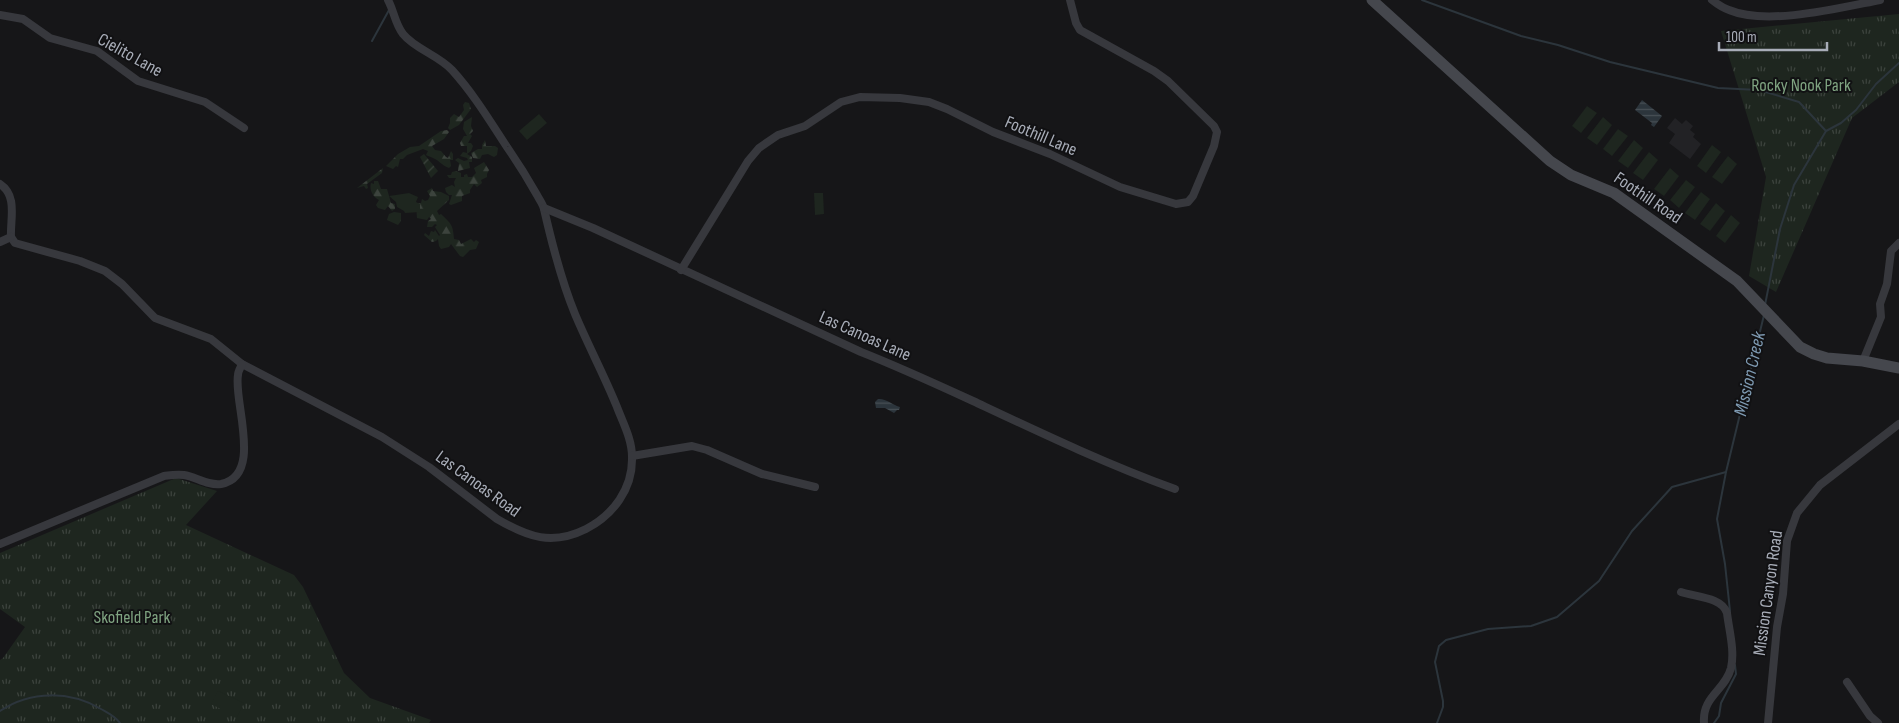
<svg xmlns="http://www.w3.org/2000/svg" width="1899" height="723" font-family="'Sofia Sans Condensed',sans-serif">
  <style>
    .built { fill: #222225 }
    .forest { fill: url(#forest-firs) }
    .park { fill: url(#park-tufts) }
    .garden { fill: url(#garden-furrows) }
    .pitch { fill: #1e261f }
    .water { fill: url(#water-rules) }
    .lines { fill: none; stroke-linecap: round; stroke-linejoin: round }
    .stream { stroke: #2c353c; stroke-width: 2 }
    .minor { stroke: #37383d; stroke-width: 8 }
    .secondary { stroke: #45474d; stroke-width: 11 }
    .labels { text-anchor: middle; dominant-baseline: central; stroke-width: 4; stroke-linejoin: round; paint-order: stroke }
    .street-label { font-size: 18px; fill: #a8adb8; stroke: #111113 }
    .park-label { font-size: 18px; fill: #7fa381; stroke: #111113 }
    .water-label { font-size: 19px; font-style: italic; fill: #7f9bb3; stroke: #111113 }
  </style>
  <defs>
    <pattern id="forest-firs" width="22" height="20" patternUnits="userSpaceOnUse" patternTransform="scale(1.25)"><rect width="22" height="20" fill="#1e261f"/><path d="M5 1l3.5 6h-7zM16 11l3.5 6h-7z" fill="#3c433d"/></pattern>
    <pattern id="park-tufts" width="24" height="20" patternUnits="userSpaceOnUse" patternTransform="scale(1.25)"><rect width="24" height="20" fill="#1e261f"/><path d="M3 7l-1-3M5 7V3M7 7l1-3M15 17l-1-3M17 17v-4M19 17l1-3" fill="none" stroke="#3c433d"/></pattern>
    <pattern id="garden-furrows" width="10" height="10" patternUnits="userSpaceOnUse" patternTransform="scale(1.25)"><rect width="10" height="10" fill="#1e261f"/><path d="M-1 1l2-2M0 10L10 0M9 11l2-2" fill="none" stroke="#3c433d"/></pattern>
    <pattern id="water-rules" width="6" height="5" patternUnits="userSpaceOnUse" patternTransform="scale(1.25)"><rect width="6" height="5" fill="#2c353c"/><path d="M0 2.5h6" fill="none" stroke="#485056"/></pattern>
  </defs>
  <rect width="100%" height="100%" fill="#161618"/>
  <polygon class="built" points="1675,118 1682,124 1686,120 1693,126 1690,130 1695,134 1693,137 1701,144 1690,159 1669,143 1675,134 1667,128"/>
  <g class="forest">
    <polygon points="465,102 469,103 471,109 459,125 450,130 448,128 450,123 450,118 454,114 459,117 464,110 463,105"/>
    <polygon points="472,117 471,126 473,131 470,134 472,136 468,143 471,143 473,146 471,151 467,154 472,157 472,162 469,162 470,168 458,171 459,163 455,160 458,158 464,161 468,160 467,158 460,156 463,152 467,153 467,146 461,146 460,143 464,136 467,136 463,129 464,122"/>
    <path d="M447,130l2,2 -5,7 -12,7 3,4 6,1 5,6 2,1 3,-7 2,3v6h-3l1,6 -2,2c-8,-3 -10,-8 -16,-10 -2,-1 -5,-2 -7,-3l2,-4 -5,-2 -16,6 -4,4h-3l-2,8 -2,-1 -3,3 -7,-3 12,-12 12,-7 9,-1 22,-15z"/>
    <polygon points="485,140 486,146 495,146 498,148 497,155 494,157 488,154 482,155 480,159 473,158 471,153 478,149 482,149 482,145"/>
    <polygon points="484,162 489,170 487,174 487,177 481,180 482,183 477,187 474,184 470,190 470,193 462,196 462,201 451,205 449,204 452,195 449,195 446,192 445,188 452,185 455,187 454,182 456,178 449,178 447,175 451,175 452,172 456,171 461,173 461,177 464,177 464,175 467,174 468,177 472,177 476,173 474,168"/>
    <polygon points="383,168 382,173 367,184 368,188 366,189 364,186 357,188"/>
    <path d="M374,181h4l3,8h6l4,14 4,1v5l-3,2 -4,-5 -3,4 -7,-2 -2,-3 3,-5c-6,-3 -10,-10 -8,-17l3,1z"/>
    <path d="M432,188l1,3 8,1 8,4v4l-12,11 2,4 2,-1c10,10 12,10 13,25l5,1 2,4 10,-5 3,3 2,-2 3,2 -3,7 -6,1 -7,7 -3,-1 -9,-12 -2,3 -8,2 -2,-3 -1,-7 -2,2 -4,1 -8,-7 1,-2 4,3 2,-5 3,1 1,-2 4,6 1,-1 -5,-8 2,-2 -2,-1 -3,3h-5l1,-6 3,-2 -2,-2 -2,3 -10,-2 -1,-14 5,-1 1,-4 3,2 3,-1 2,-4 -3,-5z"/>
    <polygon points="394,212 401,213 401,221 398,225 387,220 389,214"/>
  </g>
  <g class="park">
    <polygon points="1899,14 1899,82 1852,118 1776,292 1749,276 1766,177 1721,31"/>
    <polygon points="176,478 217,491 186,525 294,575 303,587 344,673 370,698 431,720 429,723 0,723 0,660 3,658 25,627 0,609 0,553"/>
  </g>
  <polygon class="garden" points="424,154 438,171 431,178 420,157"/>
  <g class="pitch">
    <polygon points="1587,106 1597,113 1581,133 1572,126"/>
    <polygon points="539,114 547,123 527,140 519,131"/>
    <polygon points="1603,117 1612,125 1597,145 1587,138"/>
    <polygon points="1618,129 1628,136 1612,156 1603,149"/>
    <polygon points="1634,140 1643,148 1628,168 1618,161"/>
    <polygon points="1712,145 1721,152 1706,173 1697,166"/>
    <polygon points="1649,152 1658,160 1643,180 1633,173"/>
    <polygon points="1728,156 1737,164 1722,184 1712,177"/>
    <polygon points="1670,168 1679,176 1664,196 1654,189"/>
    <polygon points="1686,180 1695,187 1679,208 1670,200"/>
    <polygon points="1701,192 1710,199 1695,220 1685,213"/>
    <polygon points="409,193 418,197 416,202 420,204 420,212 405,213 404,211 397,207 396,202 389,196"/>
    <polygon points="814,193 823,193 824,214 815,215"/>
    <polygon points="1716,203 1725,211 1710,231 1700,224"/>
    <polygon points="1731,215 1740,223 1725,243 1716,236"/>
    <polygon points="218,691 244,703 237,717 211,704"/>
  </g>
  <g class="water">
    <polygon points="1642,100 1662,116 1654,127 1651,125 1652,123 1635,110"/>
    <path d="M878,399c7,-1 15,6 22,8l-1,3h-2l-3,3 -9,-5h-9l-1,-6z"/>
  </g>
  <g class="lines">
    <g class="stream">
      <polyline points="1422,0 1521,36 1558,45 1610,62 1718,88 1759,90 1799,102 1826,131"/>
      <polyline points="372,41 389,10"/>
      <polyline points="1765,305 1780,229 1794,185 1826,131 1841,123 1856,110 1876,84 1899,63"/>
      <polyline points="1730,611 1725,564 1717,519 1726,472 1764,315"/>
      <path d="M0,711c31,-21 70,-20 101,-2 7,4 14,7 19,14"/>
      <polyline points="1437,723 1443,707 1443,701 1435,662 1439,646 1446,640 1488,629 1531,626 1557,617 1599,581 1632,531 1672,487 1726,472"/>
      <polyline points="1714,723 1719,716 1721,703 1736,674 1735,665"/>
    </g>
    <g class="minor">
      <path d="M1712,0c5,4 11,8 17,10 38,16 110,-2 151,-10"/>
      <polyline points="0,15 23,19 50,38 97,51 138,81 205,102 244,128"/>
      <path d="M0,184c18,12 10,35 11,53l4,6 65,18 25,10 17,13 33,34 56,21 31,25 140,73 47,30 68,52c31,18 55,27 89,10 27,-14 47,-40 46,-72 0,-18 -9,-34 -15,-50 -13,-32 -29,-62 -42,-93 -14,-34 -23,-70 -31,-105 -1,-5 -5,-10 -7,-14 -9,-16 -19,-32 -30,-48 -17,-26 -34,-54 -55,-77 -14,-15 -37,-21 -49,-36 -8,-10 -9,-23 -15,-34"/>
      <path d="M544,208l49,20 268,124c38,15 75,32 112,49 66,31 133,63 202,88"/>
      <polyline points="0,242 11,237"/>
      <polyline points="681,270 748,161 759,148 778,135 805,126 841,102 860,97 900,98 929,102 947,109 993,132 1050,154 1120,187 1176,204 1188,202 1193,196 1214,146 1217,132 1214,126 1168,81 1154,71 1080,30 1076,23 1070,0"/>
      <polyline points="1863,361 1881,317 1880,304 1887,284 1891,251 1899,243"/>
      <polyline points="632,456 692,446 707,450 762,474 815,487"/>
      <path d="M0,544l164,-68c7,-1 13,-2 20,-1 12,2 24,11 37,9 43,-8 12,-83 17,-109 0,-4 3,-8 4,-11"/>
      <path d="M1681,592c14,5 41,5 46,21 2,17 8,38 4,55 -6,23 -29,28 -27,55"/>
      <polyline points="1847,682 1870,716 1878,723"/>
      <polyline points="1768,723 1777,627 1783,594 1787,541 1797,513 1820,485 1899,424"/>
    </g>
    <polyline class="secondary" points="1372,0 1550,161 1571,175 1614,193 1737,281 1800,347 1814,354 1827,358 1863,361 1899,368"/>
  </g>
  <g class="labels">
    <g class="street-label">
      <text transform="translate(130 55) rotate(29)">Cielito Lane</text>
      <text transform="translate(1041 136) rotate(23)">Foothill Lane</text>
      <text transform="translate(1648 198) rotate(34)">Foothill Road</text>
      <text transform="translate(865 336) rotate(24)">Las Canoas Lane</text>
      <text transform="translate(478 484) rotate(36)">Las Canoas Road</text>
      <text transform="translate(1768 593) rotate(-82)">Mission Canyon Road</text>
    </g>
    <g class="park-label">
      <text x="1801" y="85">Rocky Nook Park</text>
      <text x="132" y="617">Skofield Park</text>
    </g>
    <g class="water-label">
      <text transform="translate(1750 374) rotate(-77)">Mission Creek</text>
    </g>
  </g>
  <path d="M1719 42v8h108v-8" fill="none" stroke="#a8adb8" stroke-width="2.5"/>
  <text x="1726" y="42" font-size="15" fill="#a8adb8" stroke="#111113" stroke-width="4" paint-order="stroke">100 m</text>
</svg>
